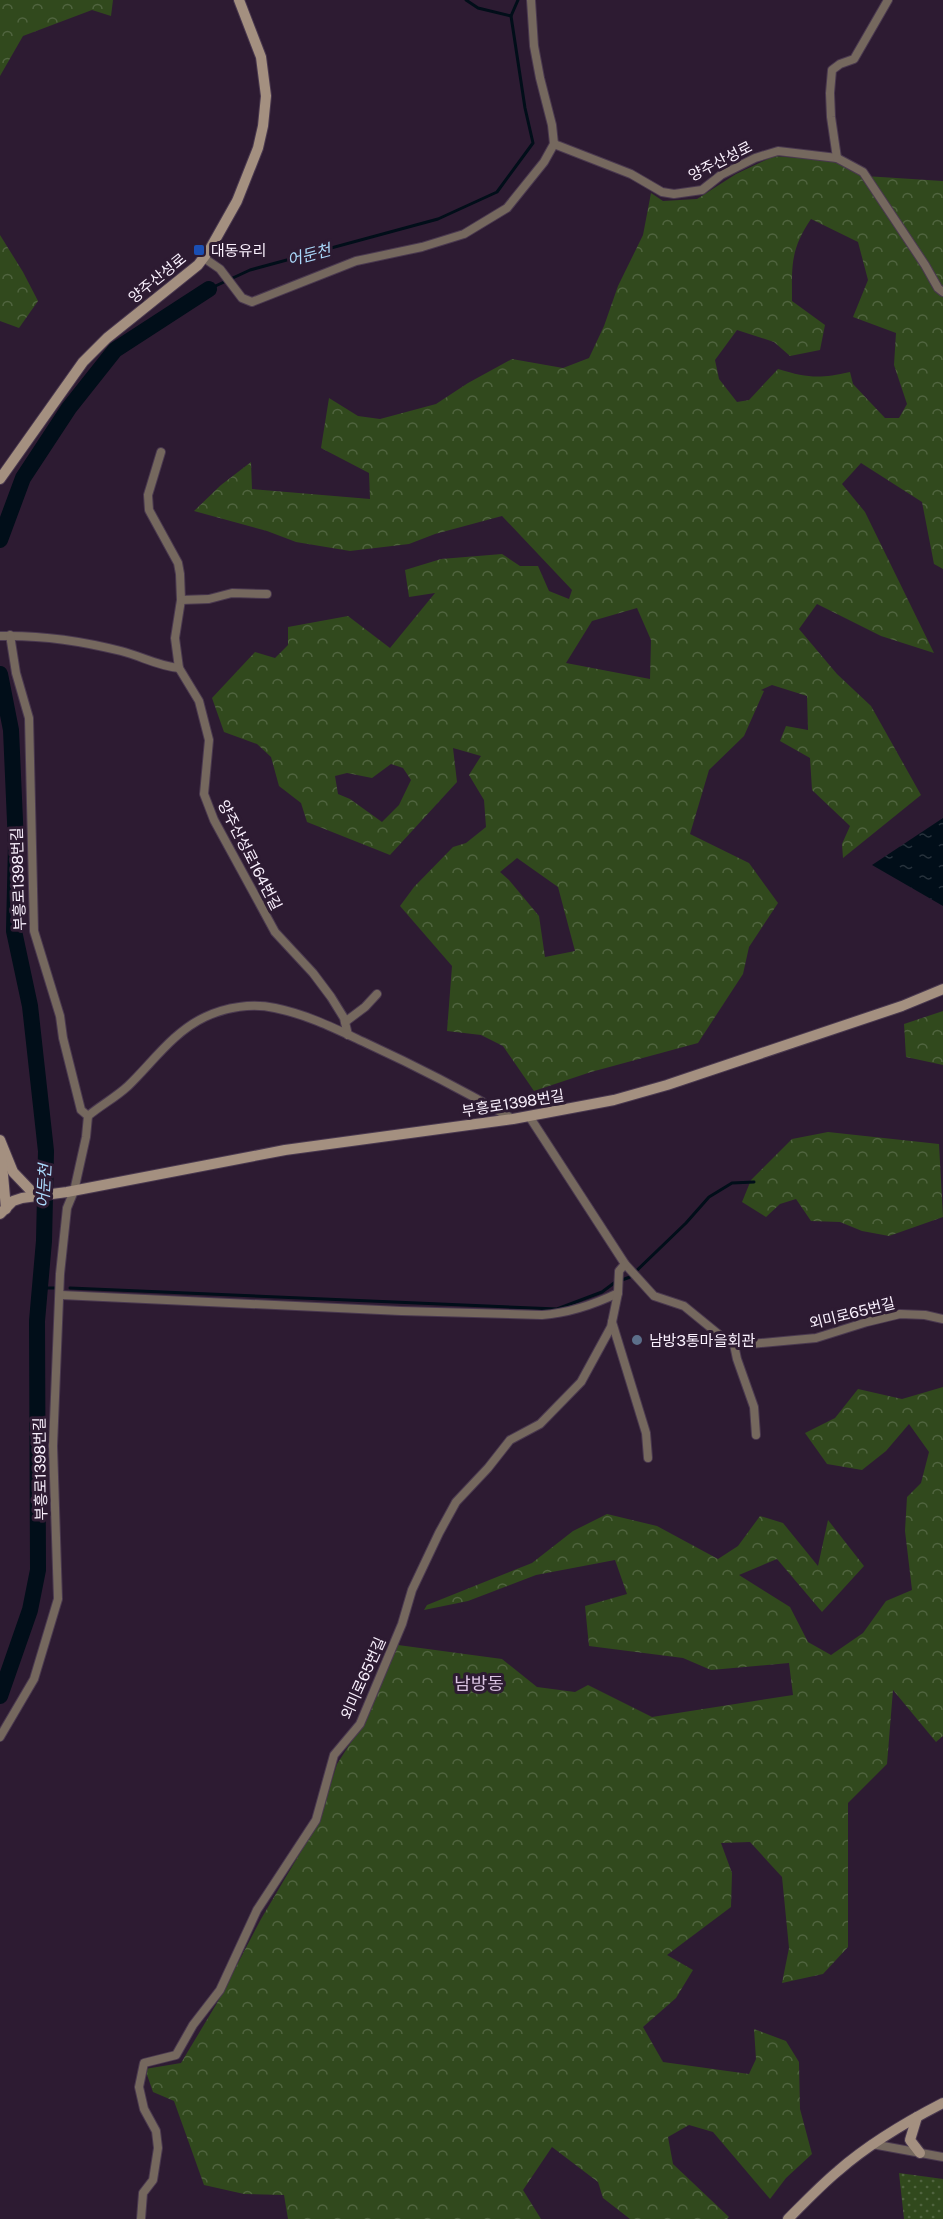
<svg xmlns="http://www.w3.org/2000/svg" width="943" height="2219" font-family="'Public Sans','Noto Sans KR',sans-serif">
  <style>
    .grass { fill: url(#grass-dots) }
    .forest { fill: url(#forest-crowns); fill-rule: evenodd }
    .water { fill: url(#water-ripples) }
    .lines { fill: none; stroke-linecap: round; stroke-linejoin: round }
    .stream { stroke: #010e19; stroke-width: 3 }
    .river { stroke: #010e19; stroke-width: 16 }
    .street-casing { stroke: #4a394f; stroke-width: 10 }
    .secondary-casing { stroke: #4a394f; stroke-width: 12 }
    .street { stroke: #75685e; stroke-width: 8 }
    .secondary { stroke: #a49080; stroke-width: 10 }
    .transit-dot { fill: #1a4fb4; stroke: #2d1b32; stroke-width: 2 }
    .service-dot { fill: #5c6f8a; stroke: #2d1b32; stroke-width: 2 }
    .labels { text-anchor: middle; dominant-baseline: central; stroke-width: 6; stroke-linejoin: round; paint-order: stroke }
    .street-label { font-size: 15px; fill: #faf1fe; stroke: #2d1b32 }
    .poi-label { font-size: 15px; fill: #faf1fe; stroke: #2d1b32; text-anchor: start }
    .water-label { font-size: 16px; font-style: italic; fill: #abd9fb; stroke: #2d1b32 }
    .quarter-label { font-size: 18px; fill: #dac3e2; stroke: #2d1b32 }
  </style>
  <defs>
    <pattern id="grass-dots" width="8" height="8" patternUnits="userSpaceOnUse" patternTransform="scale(1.5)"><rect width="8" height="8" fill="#31491d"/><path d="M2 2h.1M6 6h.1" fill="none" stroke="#50643f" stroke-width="1.8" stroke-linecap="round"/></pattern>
    <pattern id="forest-crowns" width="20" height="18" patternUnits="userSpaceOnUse" patternTransform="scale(1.5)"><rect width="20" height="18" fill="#31491d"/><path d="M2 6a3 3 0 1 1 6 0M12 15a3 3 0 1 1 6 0" fill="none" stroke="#50643f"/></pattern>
    <pattern id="water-ripples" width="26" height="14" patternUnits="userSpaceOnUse" patternTransform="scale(1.5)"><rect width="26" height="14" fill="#010e19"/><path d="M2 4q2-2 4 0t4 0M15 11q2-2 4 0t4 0" fill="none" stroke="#27323c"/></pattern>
  </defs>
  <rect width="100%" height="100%" fill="#2d1b32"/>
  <polygon class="grass" points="899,2173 943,2179 943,2219 904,2219"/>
  <g class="forest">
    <polygon points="0,0 113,0 111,16 92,10 23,36 0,76"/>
    <path d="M774,156l61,5 30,15 78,5v388l-9,-5 -12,-62 -61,-39 -19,21 23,28 69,141 -53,-17 -64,-32 -18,25 38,45 34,32 50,89 -78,63 -1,-14 8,-18 -38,-36 -2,-32 -30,-17 6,-15 22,4 -1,-34 -35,-11 -11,5 3,1 -20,45 -35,34 -19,64 59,29 29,40 -29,44 -6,27 -45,69 -107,29 -57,19 -31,-45 -22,-11 -34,-4 5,-65 -52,-60 14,-19 39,-40 13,-4 20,-16 -2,-27 -15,-25 12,-19 -28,-8 4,34 -67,73 -83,-33 -6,-19 -22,-17 -8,-29 -14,-13 -33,-12 -12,-34 43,-46 20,6 13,-13v-18l60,-11 42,32 45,-55 -26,4 -4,-27 36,-11 61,-5 18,12h18l11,25 20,8 3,-9 -70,-74 -67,18 -26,10 -59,7 -54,-9 -29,-11 -73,-20 27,-26 30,-23 1,27 118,10 -1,-26 -48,-25 8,-50 29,18 22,3 56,-15 32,-21 44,-24 51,9 26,-10 15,-32 14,-40 25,-51 8,-42 12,8 34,-2 39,-25zM811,219l47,23 10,38 -15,37 43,16 -2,32 13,39 -8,14h-14l-32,-34 -3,-12c-31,7 -42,6 -72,-3l-29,31 -12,2 -18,-23 -4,-19 22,-30 37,12 16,14 30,-6 5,-25 -33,-24c0,-35 -2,-51 19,-82zM637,608l14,32 -1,39 -84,-16 26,-42zM391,764l12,4 8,12 -12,25 -17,17 -32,-23 -12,-5 -3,-18 12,-3 25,5zM517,858l41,29 17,64 -30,6 -6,-41 -30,-36 -9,-8z"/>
    <polygon points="0,235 23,272 38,301 19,328 0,321"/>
    <polygon points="943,1011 943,1065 906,1057 904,1024"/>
    <polygon points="828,1132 939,1144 943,1217 889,1236 862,1231 840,1222 811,1221 796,1199 780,1204 766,1217 742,1202 751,1180 792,1139"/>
    <polygon points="943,1387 943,1736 936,1742 893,1690 887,1764 848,1803 848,1947 823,1974 782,1983 789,1948 782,1877 750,1842 721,1843 732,1873 731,1907 667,1955 693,1970 676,1998 643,2027 663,2062 749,2074 756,2059 754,2029 786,2041 799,2062 800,2109 812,2154 786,2178 770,2199 713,2132 689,2125 668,2137 673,2164 729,2217 727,2219 630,2219 603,2198 598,2182 552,2147 523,2190 541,2219 288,2219 284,2195 244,2194 204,2185 174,2101 153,2092 145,2069 181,2063 217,2003 261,1919 319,1821 337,1764 364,1722 398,1645 502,1659 537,1687 575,1692 588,1685 652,1717 793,1695 789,1663 711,1670 683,1658 589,1646 585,1606 627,1594 615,1560 536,1575 468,1601 424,1610 427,1605 532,1563 573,1531 607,1514 657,1526 718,1559 738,1546 760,1516 783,1523 818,1566 828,1520 864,1566 822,1612 777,1559 739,1575 790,1607 808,1642 831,1655 863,1633 886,1601 912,1590 905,1531 907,1497 921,1483 929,1452 909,1424 886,1451 862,1470 827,1464 805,1433 835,1418 858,1389 902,1399"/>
  </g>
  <polygon class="water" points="943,818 943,906 872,865"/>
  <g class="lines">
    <g class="stream">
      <polyline points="466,0 478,8 511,16"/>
      <polyline points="209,289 250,270 438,219 497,192 533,143 525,108 511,16 518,0"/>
      <polyline points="40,1288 55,1288"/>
      <polyline points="70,1288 557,1309 602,1292 614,1283 630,1277 686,1223 709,1197 732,1183 754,1182"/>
    </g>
    <g class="river">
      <polyline points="0,540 23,478 69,408 115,350 209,289"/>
      <polyline points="0,674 11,730 16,844 14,931 30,1006 46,1151 44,1241 37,1321 38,1570 30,1610 0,1696"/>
    </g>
    <defs>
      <g id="street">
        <polyline points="554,144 631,174 662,192 674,194 702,190 721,175 755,158 778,151 837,158 863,172 925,265 938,288 943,292"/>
        <polyline points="837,158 831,117 830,93 832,70 840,64 854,59 888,0"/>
        <polyline points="204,258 220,269 242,298 252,302 356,261 422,247 464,234 507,208 544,162 554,144 552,125 540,78 534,46 531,0"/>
        <polyline points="161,452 148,495 149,510 178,563 180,574 181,600 175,638 179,668"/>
        <polyline points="181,600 209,599 232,593 267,594"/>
        <path d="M0,636c41,-1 82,5 121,15 20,5 37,15 58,17l20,33 10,39 -5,54 10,26 61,112 38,41 18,24 13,21 4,17"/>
        <polyline points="345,1022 365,1007 377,994"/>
        <path d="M88,1116c13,-11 27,-18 40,-30 24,-23 45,-54 77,-69 21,-10 47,-14 70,-9 34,7 63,22 93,36 50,23 98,48 145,75"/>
        <polyline points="529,1116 625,1264 654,1296 684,1306 722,1337 750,1344 816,1338 867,1322 900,1314 925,1315 943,1319"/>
        <path d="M61,1295l340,16 141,4c28,-2 51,-10 76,-22"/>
        <polyline points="612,1322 646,1433 648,1458"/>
        <polyline points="733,1340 737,1359 754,1407 756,1435"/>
        <polyline points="0,1737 34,1679 58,1599 53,1446 60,1274 67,1208 74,1191 86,1137 88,1116 81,1110 63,1038 60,1016 34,931 29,718 16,673 10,635"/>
        <polyline points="872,2144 943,2157"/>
        <polyline points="141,2219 143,2193 153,2180 158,2148 156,2131 144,2109 139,2087 144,2063 176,2055 193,2025 220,1990 257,1910 316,1820 334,1755 360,1724 402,1624 412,1590 439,1533 456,1502 488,1468 510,1440 540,1424 581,1382 611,1327 618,1293 619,1271 625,1264"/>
      </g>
      <g id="secondary">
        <polyline points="0,479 83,362 107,338 198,265 210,249 237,201 258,148 263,126 266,96 261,57 239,0"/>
        <polyline points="0,1140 13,1172 35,1195"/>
        <polyline points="1,1152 6,1209"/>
        <polyline points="0,1214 13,1201 22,1198 67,1192 285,1150 513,1119 614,1100 667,1085 902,1006 943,989"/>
        <polyline points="917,2117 910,2140 920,2153"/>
        <path d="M788,2219c16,-16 32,-33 50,-48 32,-28 68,-49 105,-68"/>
      </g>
    </defs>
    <use href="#street" class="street-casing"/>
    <use href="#secondary" class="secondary-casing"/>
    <use href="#street" class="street"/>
    <use href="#secondary" class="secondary"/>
  </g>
  <rect class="transit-dot" x="193" y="244" width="12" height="12" rx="3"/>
  <circle class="service-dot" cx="637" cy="1340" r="6"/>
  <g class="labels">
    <g class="street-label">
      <text transform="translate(720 161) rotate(-27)">양주산성로</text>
      <text transform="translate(157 278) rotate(-39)">양주산성로</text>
      <text transform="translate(250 855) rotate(63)">양주산성로164번길</text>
      <text transform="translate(18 879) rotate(-92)">부흥로1398번길</text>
      <text transform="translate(513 1103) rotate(-9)">부흥로1398번길</text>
      <text transform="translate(852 1313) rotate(-14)">외미로65번길</text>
      <text transform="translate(40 1469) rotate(-91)">부흥로1398번길</text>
      <text transform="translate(363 1678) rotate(-66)">외미로65번길</text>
    </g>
    <g class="poi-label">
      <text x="211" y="250">대동유리</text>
      <text x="649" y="1340">남방3통마을회관</text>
    </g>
    <g class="water-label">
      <text transform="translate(309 255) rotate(-15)">어둔천</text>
      <text transform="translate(44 1186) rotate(-87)">어둔천</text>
    </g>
    <g class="quarter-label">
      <text x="479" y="1683">남방동</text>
    </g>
  </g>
</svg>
